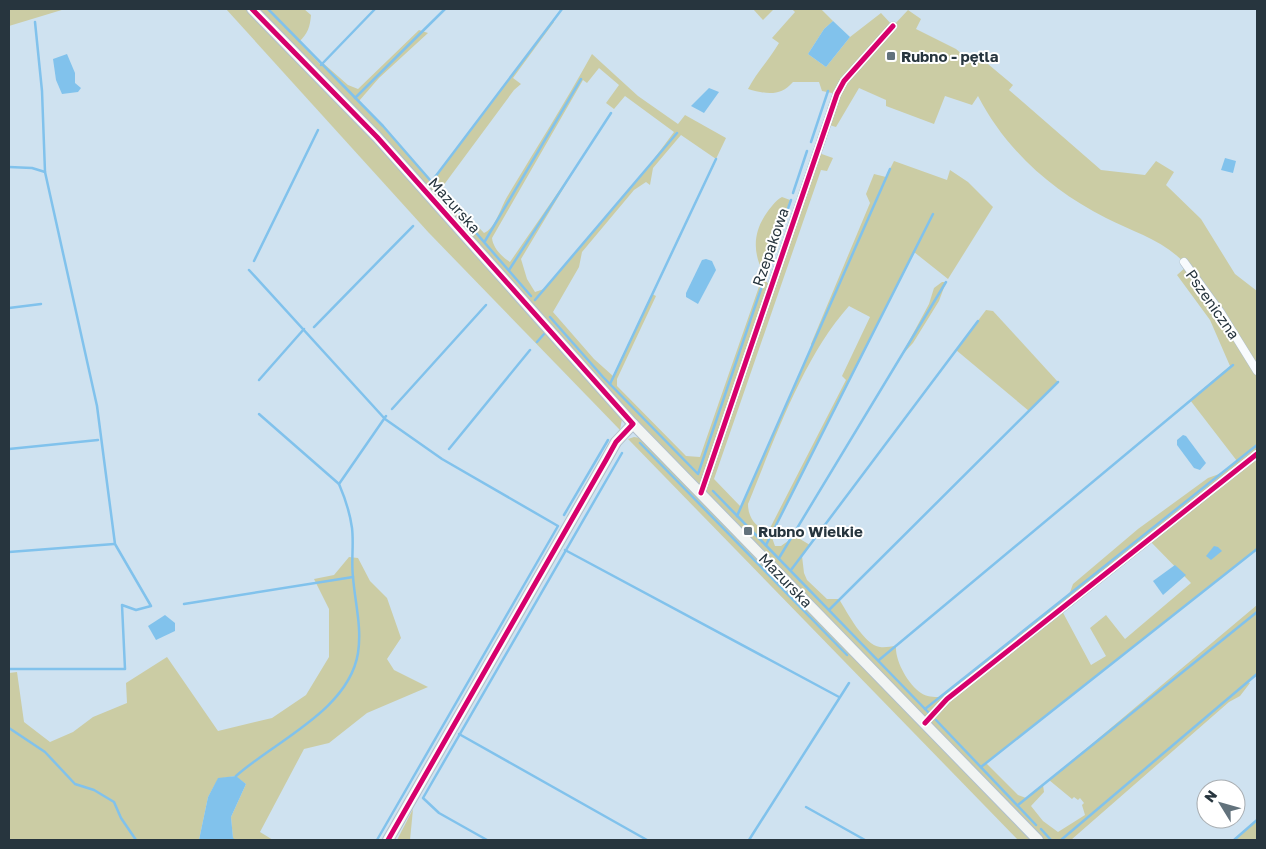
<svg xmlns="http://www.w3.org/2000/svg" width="1266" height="849" font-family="'Golos Text',sans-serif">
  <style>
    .green { fill: #cbcca4; fill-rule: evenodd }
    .water { fill: #81c2ec }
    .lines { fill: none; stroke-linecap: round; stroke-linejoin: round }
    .stream { stroke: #81c2ec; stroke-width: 2.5 }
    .street-casing { stroke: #b1c0cb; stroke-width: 9 }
    .secondary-casing { stroke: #b1c0cb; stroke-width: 12 }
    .street { stroke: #f8fbfd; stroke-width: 8 }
    .secondary { stroke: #f1f4f3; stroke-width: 10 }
    .cycleway-casing { stroke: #fff; stroke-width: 8 }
    .cycleway { stroke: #d6006c; stroke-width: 5 }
    .poi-dot { fill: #62727c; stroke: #fff; stroke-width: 2 }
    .labels { text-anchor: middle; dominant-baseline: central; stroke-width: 4; stroke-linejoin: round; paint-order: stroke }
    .poi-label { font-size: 15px; font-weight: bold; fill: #27353e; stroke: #fff; text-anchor: start }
    .street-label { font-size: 15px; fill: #27353e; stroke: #fff }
  </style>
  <rect width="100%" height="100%" fill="#cfe2f0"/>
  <g class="green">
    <polygon points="9,9 65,9 9,26"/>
    <polygon points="226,9 247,9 374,140 622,419 620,430 429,233"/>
    <path d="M258,9h46l7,6c-1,12 -3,18 -12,27l22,23 2,-2 25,22 10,4 61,-59 9,3 -49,45 -20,23 73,80 121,-160 1,1 -41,56 8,6 -7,6 -71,96 1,4 40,43c11,-4 17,-26 23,-36 28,-47 58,-94 85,-143l46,42 40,28 7,-9 41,23 -10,21 -35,-24 -28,33 -3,17 -4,-3 -12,8 -52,62 -3,15 -26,45 41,47 19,17 39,-82 4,2 -39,83v7l69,70 14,1 62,-179 8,7 46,-133 17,6 -6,13 -6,-1 -107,309 27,28 71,-161 -1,-2 59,-141 -4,-9 8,-20 12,3 8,-16 53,19 3,-10 18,12 25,25 -45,72 -34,-27 -143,283 4,11h6l14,-10 15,9 -8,11 2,17 3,7 20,19h12c8,13 25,46 41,48 5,1 11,-1 16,-1 -1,15 12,38 25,47 5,4 13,4 19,4l129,-102 4,-11 65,-55 70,-51 14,-5 15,-12 -47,-61 40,-34 -20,-46 -33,-45 10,-9c-22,-26 -52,-33 -81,-48 -54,-27 -100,-68 -128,-122l-6,9 -27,-9 -11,28 -48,-18v-6l-27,-12 -23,39 -10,-3 11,-30 -15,-3 -3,-9h-26c-13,15 -27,12 -45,7 9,-17 21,-29 31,-46l-7,-5 23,-26 -3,-3h29l12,12 -9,8 -16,25 18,13 24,-30 31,-24 12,13 15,-16 13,9 -5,10 40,20 14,12 6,-7 37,31 -4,5 92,80 44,5 11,-14 18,11 -8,13 35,34 34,55 22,17v258l-271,214 32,32 8,3 17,-13 1,7 -13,14 12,15 15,11 27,-17 -3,-10 2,-2 -4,-5 -2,2 -4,-3 -2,2 -23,-19 208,-175v69l-9,8 2,1 -10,13 -11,6 -158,138h-27l-406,-419zM599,68l20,17 -13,18 8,6 11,-13 49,36 -32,43 -98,114 -9,3 -8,-13 -6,-20 60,-100 -71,103c-8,-5 -17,-14 -18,-24l91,-158 4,3zM849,306l21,11 -28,59 4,4 -78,152c-12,-5 -20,-14 -20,-28 26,-63 55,-147 101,-198zM1149,540l42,43 -66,56 -19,-24 -16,13 16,28 -15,9 -30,-56z"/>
    <polygon points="753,9 774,9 763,20"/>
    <path d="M782,197l8,3 -26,74c-12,-22 -11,-43 4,-63 4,-5 8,-11 14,-14z"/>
    <polygon points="942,282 946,282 939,301 913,343 901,356 929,304 934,288"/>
    <polygon points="986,310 993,311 1058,382 1029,411 956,350"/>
    <polygon points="634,437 640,438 1032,840 1018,840 628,439"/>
    <polygon points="349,557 358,558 370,581 387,598 401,638 387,659 394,670 428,687 367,713 329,743 304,749 260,832 273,840 233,839 231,817 246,784 235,776 218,779 208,797 199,840 9,840 9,673 17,672 24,722 50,742 73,732 93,717 127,703 126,683 167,657 218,731 272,718 306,695 329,657 329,609 314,579 334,575"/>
    <polygon points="413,809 410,840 397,840"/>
    <polygon points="1257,820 1257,840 1234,840"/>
  </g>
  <g class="water">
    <polygon points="833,21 850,37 826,67 808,54 824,29"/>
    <polygon points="67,54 75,73 75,83 81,88 78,92 62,94 56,80 53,59"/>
    <polygon points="709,88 719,92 704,113 691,106"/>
    <polygon points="1225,158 1236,161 1233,173 1221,170"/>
    <polygon points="706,259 712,261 716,270 698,304 686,297 686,293 702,260"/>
    <polygon points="1183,435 1186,436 1206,463 1200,470 1194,468 1177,445 1177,440"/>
    <polygon points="1214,546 1218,547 1222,551 1211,560 1206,556"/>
    <polygon points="1175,565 1186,575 1163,595 1153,581"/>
    <polygon points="165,615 175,623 175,631 156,640 148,626"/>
    <polygon points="236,776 246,784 231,817 233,838 236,840 199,840 208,797 218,778"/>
  </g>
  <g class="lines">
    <g class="stream">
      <polyline points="268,9 383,126 531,296"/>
      <polyline points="321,65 375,9"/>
      <polyline points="355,98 445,9"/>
      <polyline points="811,142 828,91"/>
      <polyline points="9,167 32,168 45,172"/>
      <polyline points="432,181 562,9"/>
      <polyline points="793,193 807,151"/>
      <polyline points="485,241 581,79"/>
      <polyline points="254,261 318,130"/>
      <polyline points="249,270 385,419 442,459 558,526 377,840"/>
      <polyline points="509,270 611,113"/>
      <polyline points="765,275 791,200"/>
      <polyline points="535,300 677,133"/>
      <polyline points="9,308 41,304"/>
      <polyline points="550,317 603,377 698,474 762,286"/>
      <polyline points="314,327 413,226"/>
      <polyline points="537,342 544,334"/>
      <polyline points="259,380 304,329"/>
      <polyline points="610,384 716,159"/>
      <polyline points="392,409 486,305"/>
      <polyline points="259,414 339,484"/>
      <polyline points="640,443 847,655"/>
      <polyline points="9,449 98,440"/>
      <polyline points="449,449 530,350"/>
      <polyline points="713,491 929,713"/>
      <polyline points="564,515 608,440"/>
      <polyline points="737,516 890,169"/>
      <polyline points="766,545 933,214"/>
      <polyline points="565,550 839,697"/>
      <polyline points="9,552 114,544"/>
      <polyline points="779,558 946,282"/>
      <polyline points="791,570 978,321"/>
      <polyline points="184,604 353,577"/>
      <polyline points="830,609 1058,382"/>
      <polyline points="879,660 1233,365"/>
      <polyline points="9,669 125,669 122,605 136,610 151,606 115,544 97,406 45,172 42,91 35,22"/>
      <polyline points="925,709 1257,445"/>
      <polyline points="936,720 1036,825"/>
      <polyline points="9,728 45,752 75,784 94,790 114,802 121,818 136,840"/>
      <polyline points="459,734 647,840"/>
      <polyline points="981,767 1257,549"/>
      <path d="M236,776c39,-35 113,-66 122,-123 4,-26 -3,-50 -5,-76 -2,-16 1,-33 -1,-49 -2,-15 -7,-30 -13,-44l47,-68"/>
      <polyline points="1018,805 1257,612"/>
      <polyline points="806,807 865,840"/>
      <polyline points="1041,829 1051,840"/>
      <polyline points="487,840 439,813 423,798 622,453"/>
      <polyline points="749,840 849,683"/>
      <polyline points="1061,840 1257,674"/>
      <polyline points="1234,840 1257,820"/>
    </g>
    <defs>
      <g id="street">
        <polyline points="1184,262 1221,313 1257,371"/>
        <polyline points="701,493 837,94 844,81 893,26"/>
        <polyline points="925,723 947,699 1257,454"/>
      </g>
      <g id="secondary">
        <polyline points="252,9 377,137 633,424 1038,840"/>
        <polyline points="388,840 606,460 616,442 633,424"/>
      </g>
    </defs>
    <use href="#street" class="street-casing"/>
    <use href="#secondary" class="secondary-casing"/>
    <use href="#street" class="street"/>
    <use href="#secondary" class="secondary"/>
    <defs>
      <g id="cycleway">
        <polyline points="252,9 377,137 633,424 616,442 606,460 388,840"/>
        <polyline points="701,493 837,94 844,81 893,26"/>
        <polyline points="925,723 947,699 1257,454"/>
      </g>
    </defs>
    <use href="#cycleway" class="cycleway-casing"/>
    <use href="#cycleway" class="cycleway"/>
  </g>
  <g class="poi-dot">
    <rect x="886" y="51" width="10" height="10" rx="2.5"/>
    <rect x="743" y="526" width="10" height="10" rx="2.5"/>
  </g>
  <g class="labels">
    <g class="poi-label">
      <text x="901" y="56">Rubno - pętla</text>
      <text x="758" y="531">Rubno Wielkie</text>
    </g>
    <g class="street-label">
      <text transform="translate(455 205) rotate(48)">Mazurska</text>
      <text transform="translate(770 247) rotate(-71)">Rzepakowa</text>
      <text transform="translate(1213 304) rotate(55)">Pszeniczna</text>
      <text transform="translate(786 580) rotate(46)">Mazurska</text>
    </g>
  </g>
  <rect width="1266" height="849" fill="none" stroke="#27353e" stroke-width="20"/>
  <g transform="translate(1221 804) rotate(307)"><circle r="24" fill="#ffffff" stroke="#a9aeb2"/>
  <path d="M0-4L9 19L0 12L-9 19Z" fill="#62727c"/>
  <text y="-8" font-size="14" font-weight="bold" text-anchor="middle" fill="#27353e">N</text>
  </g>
</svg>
